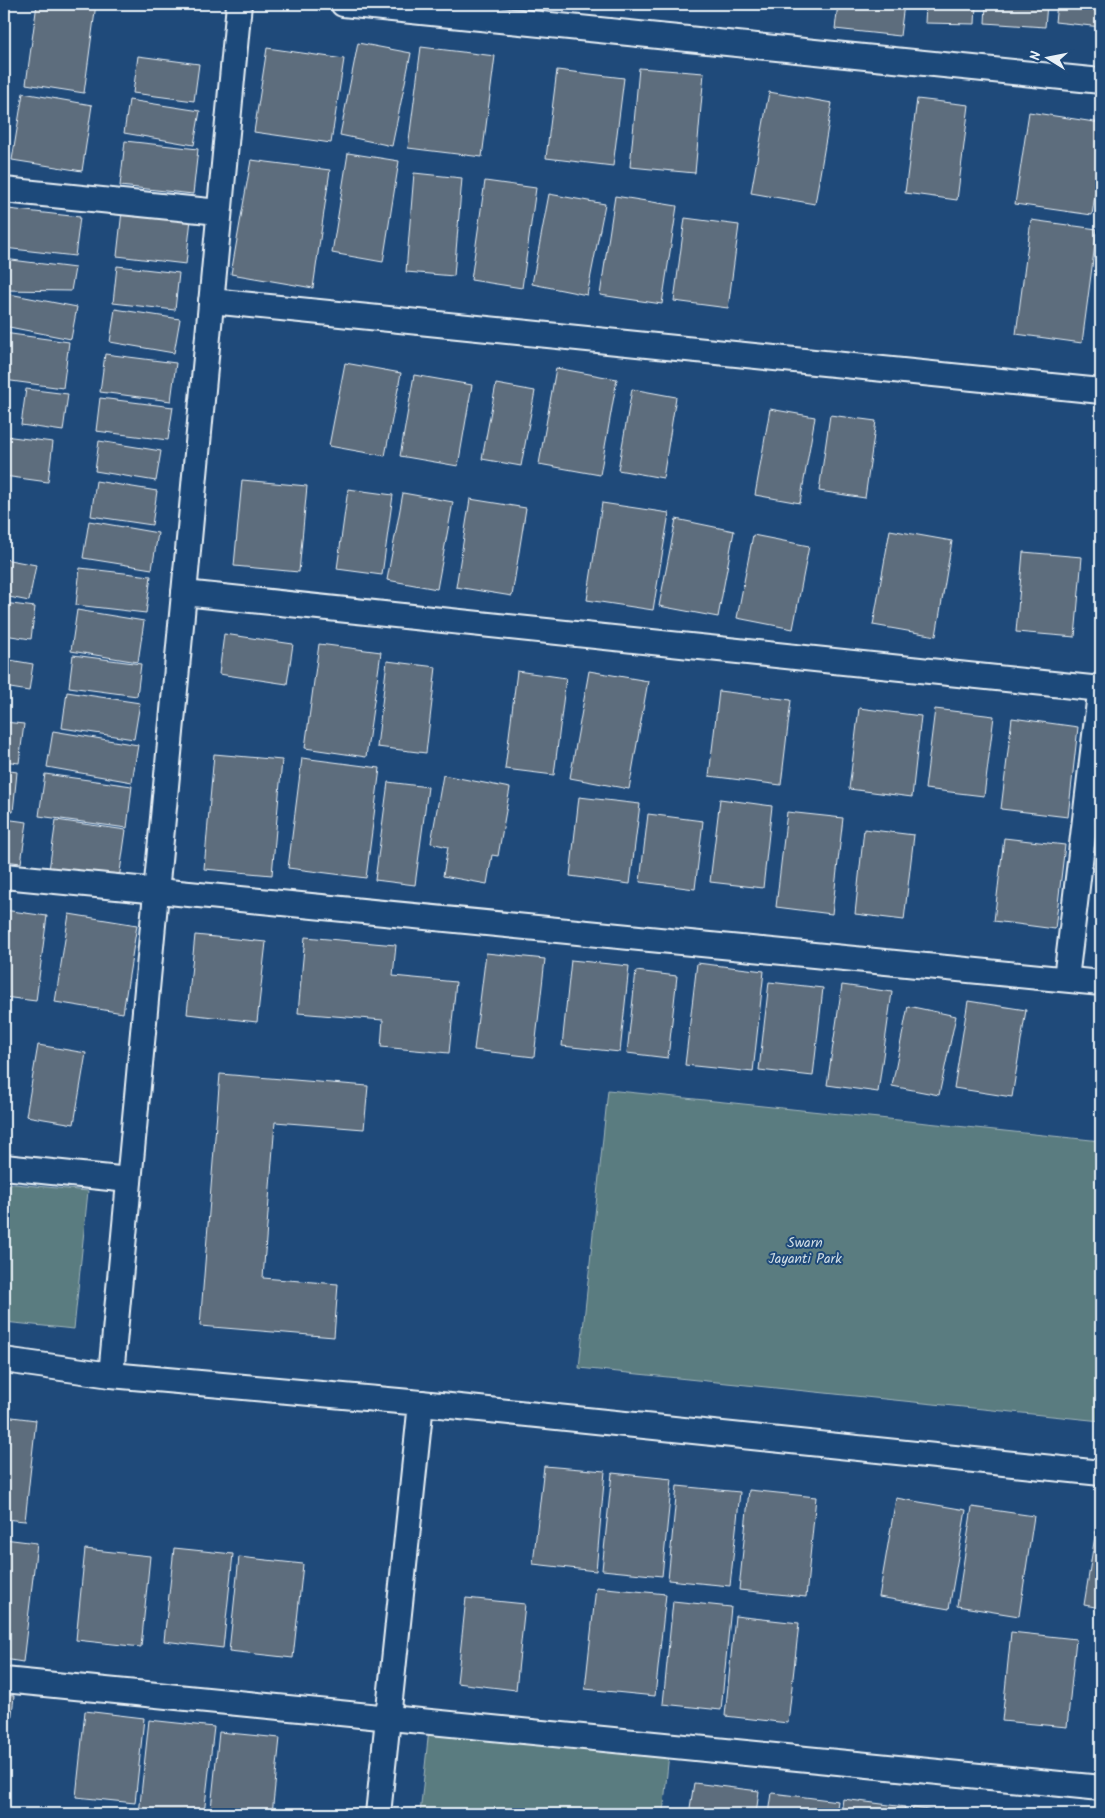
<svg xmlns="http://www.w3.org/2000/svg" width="1105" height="1818" font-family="Kalam,sans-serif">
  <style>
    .green { fill: #5a7b80; stroke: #a1b6bc }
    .building { fill: #5d6d7d; stroke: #e8f1f8 }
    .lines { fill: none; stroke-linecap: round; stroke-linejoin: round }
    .minor-casing { stroke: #e8f1f8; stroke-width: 28 }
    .minor { stroke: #1f4a7a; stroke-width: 24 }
    .labels { text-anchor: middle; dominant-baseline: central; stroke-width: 4; stroke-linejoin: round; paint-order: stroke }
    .park-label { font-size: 14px; fill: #d3dfe6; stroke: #1f4a7a }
  </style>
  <rect width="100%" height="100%" fill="#1f4a7a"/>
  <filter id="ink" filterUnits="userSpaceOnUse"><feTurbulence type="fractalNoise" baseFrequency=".02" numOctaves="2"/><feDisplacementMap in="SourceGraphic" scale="10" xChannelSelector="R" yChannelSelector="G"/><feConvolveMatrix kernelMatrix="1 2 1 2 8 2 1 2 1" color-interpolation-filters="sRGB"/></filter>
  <g filter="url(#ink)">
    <g class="green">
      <polygon points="608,1090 1101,1141 1101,1421 579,1368"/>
      <polygon points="4,1183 88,1191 74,1329 4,1322"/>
      <polygon points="429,1729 669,1753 663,1814 420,1814"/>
    </g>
    <g class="building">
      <polygon points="37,4 96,4 84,93 26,84"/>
      <polygon points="670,4 697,4 697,8"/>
      <polygon points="838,4 904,4 900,36 835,29"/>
      <polygon points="926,4 976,4 975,24 925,23"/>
      <polygon points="986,4 1047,4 1045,27 985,23"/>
      <polygon points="1057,4 1101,4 1101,27 1055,22"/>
      <polygon points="358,43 411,53 392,146 340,135"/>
      <polygon points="421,47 495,56 482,157 408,148"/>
      <polygon points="267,48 344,59 331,143 254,132"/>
      <polygon points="138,56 199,64 194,101 133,93"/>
      <polygon points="639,68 704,73 695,173 630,167"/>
      <polygon points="557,70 624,78 613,166 546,158"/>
      <polygon points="769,92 832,103 815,204 751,193"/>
      <polygon points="23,93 92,105 82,171 12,160"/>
      <polygon points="917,99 969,105 957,200 905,193"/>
      <polygon points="129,100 200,111 194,145 124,133"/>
      <polygon points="1029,112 1101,123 1101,155 1092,215 1015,204"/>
      <polygon points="125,141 198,149 193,194 120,186"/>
      <polygon points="348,153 399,161 383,262 332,253"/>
      <polygon points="251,160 330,170 313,288 231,274"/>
      <polygon points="414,173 462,178 454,276 406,272"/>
      <polygon points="485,181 536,188 522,288 471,280"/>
      <polygon points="549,194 605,204 587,295 532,284"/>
      <polygon points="615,196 677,206 662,304 600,295"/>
      <polygon points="8,209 80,217 75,256 4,248"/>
      <polygon points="122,211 191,219 186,264 117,256"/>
      <polygon points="685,218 739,225 728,308 674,301"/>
      <polygon points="1031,220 1097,229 1082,343 1016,334"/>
      <polygon points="4,259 75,268 71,291 4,290"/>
      <polygon points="117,266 179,273 175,310 113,303"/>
      <polygon points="4,293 77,307 71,339 4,326"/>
      <polygon points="115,309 180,319 174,353 110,342"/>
      <polygon points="4,333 69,342 63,388 4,380"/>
      <polygon points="105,354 176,363 171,401 100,392"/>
      <polygon points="345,363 401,373 385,456 329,446"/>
      <polygon points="556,368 617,379 600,475 539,464"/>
      <polygon points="414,375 472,385 458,466 400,456"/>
      <polygon points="496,384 535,391 521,466 482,459"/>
      <polygon points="26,389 68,394 63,431 21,425"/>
      <polygon points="632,389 676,397 663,478 618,470"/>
      <polygon points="100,398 173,407 168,440 96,431"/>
      <polygon points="770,409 815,417 800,503 755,495"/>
      <polygon points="830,415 876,421 865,498 819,491"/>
      <polygon points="4,436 53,442 48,482 4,476"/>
      <polygon points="99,441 161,451 156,481 95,471"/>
      <polygon points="242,480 307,486 299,572 234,566"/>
      <polygon points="96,481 157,491 152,525 91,516"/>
      <polygon points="348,489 393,495 382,575 337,569"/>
      <polygon points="403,493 453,502 437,589 387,580"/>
      <polygon points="470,499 526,508 512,596 456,587"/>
      <polygon points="602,503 669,513 653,610 587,600"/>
      <polygon points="676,519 734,531 718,617 659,606"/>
      <polygon points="89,521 158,533 152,569 83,558"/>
      <polygon points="890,530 952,541 936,636 873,625"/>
      <polygon points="753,535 809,546 793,629 737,618"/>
      <polygon points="1023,552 1082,557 1075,637 1016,632"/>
      <polygon points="4,559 36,565 29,601 4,596"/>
      <polygon points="80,568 151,576 146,613 76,605"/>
      <polygon points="4,603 35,607 31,639 4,635"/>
      <polygon points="77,610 144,621 138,662 71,651"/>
      <polygon points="224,634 293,644 287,684 219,674"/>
      <polygon points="319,644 381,652 366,757 305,748"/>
      <polygon points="73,655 141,664 137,696 69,687"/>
      <polygon points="4,659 33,664 29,691 4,687"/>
      <polygon points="387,661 436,667 426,753 377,747"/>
      <polygon points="517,671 566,678 554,775 505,769"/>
      <polygon points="589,671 648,681 629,789 570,778"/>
      <polygon points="719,691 791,700 781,785 709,776"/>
      <polygon points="67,692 140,703 134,739 62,728"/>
      <polygon points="859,708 921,716 912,797 849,789"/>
      <polygon points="935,709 994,716 984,796 925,789"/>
      <polygon points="1012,718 1078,727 1068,817 1001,809"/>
      <polygon points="4,722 24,724 19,763 4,761"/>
      <polygon points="53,731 138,745 132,782 47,767"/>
      <polygon points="214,754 282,760 272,875 204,869"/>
      <polygon points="302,758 380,768 366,878 288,868"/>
      <polygon points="4,770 17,772 13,812 4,811"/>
      <polygon points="45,774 132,786 127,828 39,816"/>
      <polygon points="443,775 510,788 498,856 492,855 487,884 443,876 448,847 431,843"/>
      <polygon points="388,782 428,787 415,885 375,880"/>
      <polygon points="579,797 640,804 630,884 570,876"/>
      <polygon points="720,799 772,806 763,888 710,882"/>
      <polygon points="787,812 843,818 832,914 776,907"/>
      <polygon points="648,814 703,821 695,889 640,882"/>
      <polygon points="4,819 27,822 21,863 4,861"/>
      <polygon points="56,820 126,830 119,879 49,870"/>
      <polygon points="864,829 914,835 904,920 855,914"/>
      <polygon points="1004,838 1065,845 1055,929 994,921"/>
      <polygon points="4,910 47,916 36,1001 4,997"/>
      <polygon points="69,914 137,925 123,1013 55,1002"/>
      <polygon points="1101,923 1101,942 1098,941"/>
      <polygon points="195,935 266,942 257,1022 187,1014"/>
      <polygon points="305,937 396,945 393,976 456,982 449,1053 381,1047 383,1020 298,1013"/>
      <polygon points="486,953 545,959 534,1057 474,1050"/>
      <polygon points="571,960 629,966 620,1052 562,1046"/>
      <polygon points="697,963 764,971 753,1072 685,1065"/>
      <polygon points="636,971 677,976 668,1058 627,1053"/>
      <polygon points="769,982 823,988 813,1076 759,1070"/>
      <polygon points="842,985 892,992 878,1092 827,1085"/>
      <polygon points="968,1001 1026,1010 1012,1097 954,1088"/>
      <polygon points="908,1006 956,1016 939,1095 892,1086"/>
      <polygon points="38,1045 86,1053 74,1124 26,1116"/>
      <polygon points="220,1074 368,1086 364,1129 275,1122 263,1278 338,1284 334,1337 200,1326"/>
      <polygon points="1101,1104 1101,1123 1098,1123"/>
      <polygon points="4,1416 36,1420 25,1521 4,1519"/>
      <polygon points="544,1466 605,1471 596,1571 533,1564"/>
      <polygon points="612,1473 672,1479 662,1576 602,1570"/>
      <polygon points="677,1486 740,1492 730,1586 668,1580"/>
      <polygon points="749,1490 816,1497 806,1597 739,1590"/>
      <polygon points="896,1498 966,1510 949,1609 879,1597"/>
      <polygon points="972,1507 1034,1516 1019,1616 957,1606"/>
      <polygon points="1098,1517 1101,1518 1101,1608 1084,1605"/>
      <polygon points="4,1539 37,1543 23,1662 4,1659"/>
      <polygon points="174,1548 233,1554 223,1648 164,1641"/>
      <polygon points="85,1549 150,1556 141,1647 76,1640"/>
      <polygon points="239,1557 303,1564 293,1658 229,1651"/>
      <polygon points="596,1587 666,1594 655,1696 585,1689"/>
      <polygon points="466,1598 525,1604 516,1690 457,1683"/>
      <polygon points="673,1601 731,1607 721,1710 663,1704"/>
      <polygon points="735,1616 799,1623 788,1723 725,1716"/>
      <polygon points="1011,1632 1076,1639 1067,1727 1002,1721"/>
      <polygon points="4,1695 14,1696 4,1784"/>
      <polygon points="85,1711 144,1718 135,1803 76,1797"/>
      <polygon points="149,1720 214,1727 204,1814 139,1814"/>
      <polygon points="219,1732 280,1738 272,1814 211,1809"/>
      <polygon points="694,1783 759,1791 756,1814 689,1814"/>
      <polygon points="772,1793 838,1801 836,1814 769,1814"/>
      <polygon points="843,1799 905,1807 904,1814 841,1814"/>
      <polygon points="913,1808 959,1814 912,1814"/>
    </g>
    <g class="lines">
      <defs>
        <g id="minor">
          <polyline points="343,4 1101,81"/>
          <polyline points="4,190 219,212"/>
          <polyline points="211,301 1101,391"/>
          <polyline points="184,593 1101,689"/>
          <polyline points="4,876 1101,983"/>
          <polyline points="1066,979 1101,685"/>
          <polyline points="4,1167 129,1180"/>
          <polyline points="4,1360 111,1375 421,1403 1101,1473"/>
          <polyline points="111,1375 239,4"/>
          <polyline points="4,1680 1101,1788"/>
          <polyline points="378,1814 421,1403"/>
        </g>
      </defs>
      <use href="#minor" class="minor-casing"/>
      <use href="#minor" class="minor"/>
    </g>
  </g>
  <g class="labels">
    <g class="park-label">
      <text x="805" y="1243">Swarn<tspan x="805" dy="16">Jayanti Park</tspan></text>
    </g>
  </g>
  <rect width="1105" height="1818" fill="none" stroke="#1f4a7a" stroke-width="20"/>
  <rect x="10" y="10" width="1085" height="1798" fill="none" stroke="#e8f1f8" stroke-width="2" filter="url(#ink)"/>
  <g transform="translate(1048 58) rotate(280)" stroke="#1f4a7a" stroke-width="4" paint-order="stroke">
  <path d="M0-4L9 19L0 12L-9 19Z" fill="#e8f1f8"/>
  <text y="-8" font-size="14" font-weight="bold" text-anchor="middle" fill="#e8f1f8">N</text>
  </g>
</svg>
